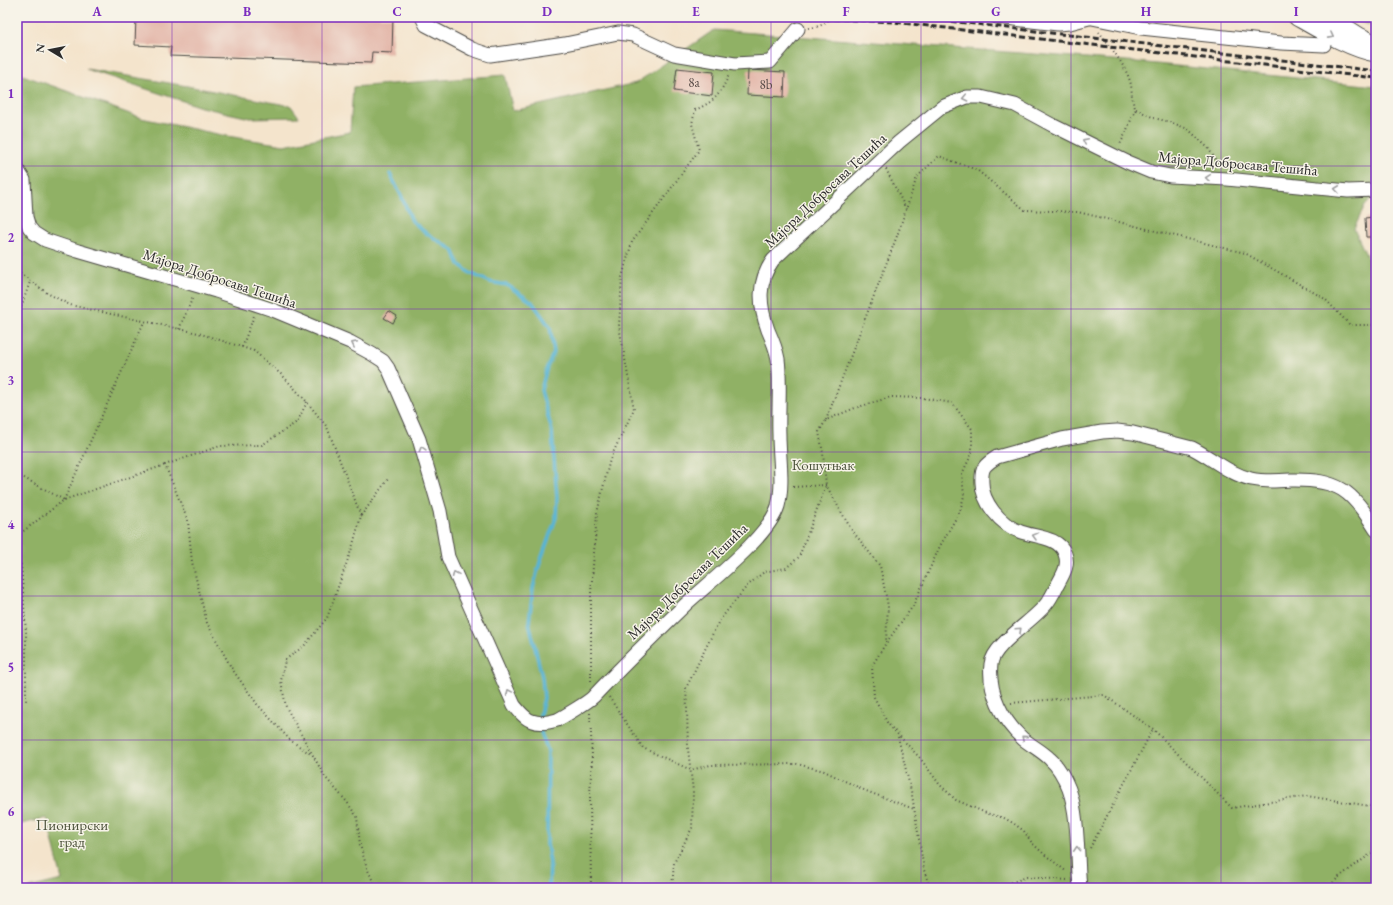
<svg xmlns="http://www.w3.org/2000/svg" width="1393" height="905" font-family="'EB Garamond',serif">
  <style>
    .green { fill: #b5ce73; stroke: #707c4f }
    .forest { fill: #90b165; stroke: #5e6e48 }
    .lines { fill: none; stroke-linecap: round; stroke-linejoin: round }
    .stream { stroke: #56b4d5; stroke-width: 3.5 }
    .building { fill: #e1afa1 }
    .minor-casing { stroke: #494743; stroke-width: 15 }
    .major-casing { stroke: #494743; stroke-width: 19 }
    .path { stroke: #494743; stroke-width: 2; stroke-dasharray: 1 3; stroke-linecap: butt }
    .minor { stroke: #fff; stroke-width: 13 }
    .major { stroke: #fff; stroke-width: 17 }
    .rail { stroke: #2b2b2b; stroke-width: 3; stroke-dasharray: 6 3; stroke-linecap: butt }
    .oneway { stroke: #a0a0a0 }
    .grid { fill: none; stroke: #7b2cbf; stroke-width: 1; stroke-opacity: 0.55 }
    .labels { text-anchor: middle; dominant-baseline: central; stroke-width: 3; stroke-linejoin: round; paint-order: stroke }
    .number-label { font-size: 13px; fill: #584c48 }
    .street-label { font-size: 15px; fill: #2b2b2b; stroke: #f7f3e8 }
    .park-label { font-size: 15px; fill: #4e543d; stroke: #f7f3e8 }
    .neatline { fill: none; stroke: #7b2cbf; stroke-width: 1.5 }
    .grid-label { font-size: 13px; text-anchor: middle; font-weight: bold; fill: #7b2cbf }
  </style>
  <rect width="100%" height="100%" fill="#f7f3e8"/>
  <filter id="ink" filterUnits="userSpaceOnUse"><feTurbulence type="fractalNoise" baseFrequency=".025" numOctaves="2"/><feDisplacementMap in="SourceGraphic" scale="8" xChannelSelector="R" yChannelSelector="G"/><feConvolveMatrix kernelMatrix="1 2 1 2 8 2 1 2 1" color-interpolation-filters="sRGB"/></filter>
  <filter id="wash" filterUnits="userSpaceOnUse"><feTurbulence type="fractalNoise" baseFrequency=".012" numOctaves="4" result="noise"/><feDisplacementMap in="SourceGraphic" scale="16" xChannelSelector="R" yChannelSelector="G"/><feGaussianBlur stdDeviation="0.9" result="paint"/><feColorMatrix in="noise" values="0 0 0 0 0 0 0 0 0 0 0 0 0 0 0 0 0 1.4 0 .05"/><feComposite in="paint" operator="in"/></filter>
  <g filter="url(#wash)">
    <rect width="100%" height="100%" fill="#f4e4cc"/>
    <polygon class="green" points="1351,17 1376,17 1376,26 1359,22"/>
    <g class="forest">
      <polygon points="714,30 1127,61 1376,86 1376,194 1365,205 1354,229 1373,270 1376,271 1376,888 29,888 62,880 47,818 17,825 17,73 141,118 227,136 284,145 350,132 353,87 505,75 513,111 636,83"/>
      <polygon points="86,69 187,86 291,106 299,117 250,118 201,107"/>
    </g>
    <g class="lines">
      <polyline class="stream" points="390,174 401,195 412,221 426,233 453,250 459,264 470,273 490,282 507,285 532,302 550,327 554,352 547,367 541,390 552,431 553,446 557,497 556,518 540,562 533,588 529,622 542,677 544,698 540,714 540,730 548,751 547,844 550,863 549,888"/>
    </g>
    <g id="blocks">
      <g class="building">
        <polygon points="136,17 393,17 392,53 372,52 371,63 170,56 171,47 135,45"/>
        <polygon points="677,68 714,72 712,96 674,91"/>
        <polygon points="748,70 785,72 784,97 747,95"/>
        <polygon points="1373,217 1374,237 1366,237 1365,218"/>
        <polygon points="389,311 397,316 393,323 384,318"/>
      </g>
    </g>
  </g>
  <g filter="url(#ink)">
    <use href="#blocks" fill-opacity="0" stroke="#494743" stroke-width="1"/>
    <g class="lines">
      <defs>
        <g id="minor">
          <polyline points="422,17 426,25 472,49 490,55 565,44 618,33 633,35 674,54 735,64 770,62 798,29"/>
          <polyline points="997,17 1058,24 1070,23 1089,18"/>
          <polyline points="1087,17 1141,28 1281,43 1324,45"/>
          <path d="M17,169l7,11 2,37 3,10 5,6 11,7 33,11 138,40 57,19 77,32 22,12 11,7 5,7 31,71 21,72 8,46 66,148c5,6 11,14 18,16 7,3 18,1 25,-1 6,-3 31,-18 36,-23 30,-32 62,-63 93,-93 25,-23 83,-68 92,-98 6,-23 1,-48 1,-71 -1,-25 2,-51 -1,-76 -2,-11 -6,-20 -10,-29 -9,-25 -11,-48 5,-70l126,-118 43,-35 25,-10h14l34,8 37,20 75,37 24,10 19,4 57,3 121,12 28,-1"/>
          <path d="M1080,888c-3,-30 -1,-71 -11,-99 -4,-10 -11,-23 -19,-30 -8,-8 -18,-13 -27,-20 -21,-19 -35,-47 -32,-75 2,-20 44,-44 56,-61 5,-6 8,-14 12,-21 5,-9 10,-18 6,-28 -5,-17 -30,-17 -44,-22 -12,-4 -21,-12 -28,-21 -6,-8 -11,-18 -11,-28 -1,-15 2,-18 15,-26l65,-18 40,-7 15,-1 16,2 59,15c20,10 37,26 59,31 13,3 26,2 40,1 47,-1 61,10 85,50"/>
        </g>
        <g id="major">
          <path d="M1297,17c21,12 56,33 79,36"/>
          <polyline points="1329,17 1359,36 1374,43"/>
        </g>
      </defs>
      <use href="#minor" class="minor-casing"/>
      <use href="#major" class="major-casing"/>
      <g class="path">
        <path d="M809,28c8,-1 17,-3 21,-11"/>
        <path d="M1099,32c10,13 26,33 31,49 3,9 0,19 6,28 -6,12 -10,25 -17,37"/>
        <polyline points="1136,109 1154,118 1170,122 1188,129 1208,148 1221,168"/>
        <polyline points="886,169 906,209"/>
        <polyline points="17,271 47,293 70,305 198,333 254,351 283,376 307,402 327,427 361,516 352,548 327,618 304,646 285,660 281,681 286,707 325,777 347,802 357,817 360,845 367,868 376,888"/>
        <polyline points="17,318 30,282"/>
        <polyline points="179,329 193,297"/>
        <polyline points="242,347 254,316"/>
        <polyline points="307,402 297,422 262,445 220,446 165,465 188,521 192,562 207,623 232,669 257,704 290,740 312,755"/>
        <polyline points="826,420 897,236 917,177 939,156 977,170 1025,210 1078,212 1245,253 1325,299 1350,325 1376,325"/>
        <polyline points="17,474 64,500"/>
        <polyline points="793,487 826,485 851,529 880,566 888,606 886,641"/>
        <polyline points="64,500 144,322"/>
        <polyline points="361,516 388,479"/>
        <polyline points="17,536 64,500 165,465"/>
        <polyline points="17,557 21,565 26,632 26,703"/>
        <path d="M591,681v-88l6,-80 13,-54 24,-50 -15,-83 3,-49 10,-35 67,-92 -7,-26 3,-14c21,-9 25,-16 34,-35"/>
        <polyline points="609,697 643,748 691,770 710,765 797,764 824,771 866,791 914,809"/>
        <polyline points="1011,703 1104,695 1153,729 1232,808 1307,796 1376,807"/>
        <polyline points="590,713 592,756 590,794 591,888"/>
        <polyline points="898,737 912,795 924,870 930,888"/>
        <polyline points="1090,848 1153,729"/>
        <polyline points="1091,886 1096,888"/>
        <polyline points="672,888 674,863 692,828 693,791 688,749 687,708 686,688 719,621 747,586 764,572 786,568 799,557 826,485 823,453 819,432 826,420 855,408 891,397 923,398 952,403 972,429 972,453 962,474 964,496 960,511 940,546 913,606 886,643 872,666 874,697 888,724 920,758 940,785 956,800 986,813 1004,818 1013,823 1024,831 1032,843 1044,854 1067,872"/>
        <polyline points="996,888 1027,877 1068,880"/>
        <polyline points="1327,888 1339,877 1376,850"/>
      </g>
      <use href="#minor" class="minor"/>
      <use href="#major" class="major"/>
      <g class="rail">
        <polyline points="797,17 894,22 1376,78"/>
        <polyline points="915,17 1376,71"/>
      </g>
    </g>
    <defs><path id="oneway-chevron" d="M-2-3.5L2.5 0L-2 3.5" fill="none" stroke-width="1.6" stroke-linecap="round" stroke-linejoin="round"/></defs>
    <g class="oneway">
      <use href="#oneway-chevron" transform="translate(1331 36) rotate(28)"/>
      <use href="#oneway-chevron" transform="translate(965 98) rotate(168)"/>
      <use href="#oneway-chevron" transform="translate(1085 141) rotate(-154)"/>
      <use href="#oneway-chevron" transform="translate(1208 178) rotate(-175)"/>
      <use href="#oneway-chevron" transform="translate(1337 189) rotate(-173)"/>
      <use href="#oneway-chevron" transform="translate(354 344) rotate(-153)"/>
      <use href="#oneway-chevron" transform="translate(422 449) rotate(-106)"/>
      <use href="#oneway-chevron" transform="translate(1035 536) rotate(-165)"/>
      <use href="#oneway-chevron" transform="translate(455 574) rotate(-114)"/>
      <use href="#oneway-chevron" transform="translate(1019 630) rotate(-43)"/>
      <use href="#oneway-chevron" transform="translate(509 692) rotate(-114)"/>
      <use href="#oneway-chevron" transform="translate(1024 738) rotate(-139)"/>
      <use href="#oneway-chevron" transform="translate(1077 849) rotate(-94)"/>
    </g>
  </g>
  <path class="grid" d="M172,17v871M322,17v871M472,17v871M622,17v871M771,17v871M921,17v871M1071,17v871M1221,17v871M17,166h1359M17,309h1359M17,452h1359M17,596h1359M17,740h1359"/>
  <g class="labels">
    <g class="number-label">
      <text x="694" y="82">8a</text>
      <text x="766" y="84">8b</text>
    </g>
    <g class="street-label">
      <text transform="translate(1238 163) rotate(5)">Мајора Добросава Тешића</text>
      <text transform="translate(825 190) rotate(-43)">Мајора Добросава Тешића</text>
      <text transform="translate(220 278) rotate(18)">Мајора Добросава Тешића</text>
      <text transform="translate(687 581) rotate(-44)">Мајора Добросава Тешића</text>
    </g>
    <g class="park-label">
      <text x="823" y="464">Кошутњак</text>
      <text x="72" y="824">Пионирски<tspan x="72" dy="17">град</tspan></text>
    </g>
  </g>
  <rect width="1393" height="905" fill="none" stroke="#f7f3e8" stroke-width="44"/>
  <g transform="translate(50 50) rotate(280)" stroke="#f7f3e8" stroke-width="3" paint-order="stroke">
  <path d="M0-3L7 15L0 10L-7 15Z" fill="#2b2b2b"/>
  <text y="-6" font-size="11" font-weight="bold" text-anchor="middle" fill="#2b2b2b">N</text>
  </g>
  <rect x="22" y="22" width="1349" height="861" class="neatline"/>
  <g class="grid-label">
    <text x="97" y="16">A</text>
    <text x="247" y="16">B</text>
    <text x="397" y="16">C</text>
    <text x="547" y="16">D</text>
    <text x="696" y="16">E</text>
    <text x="846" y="16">F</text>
    <text x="996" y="16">G</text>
    <text x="1146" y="16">H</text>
    <text x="1296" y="16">I</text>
    <text x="11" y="98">1</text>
    <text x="11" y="242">2</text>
    <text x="11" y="385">3</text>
    <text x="11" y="529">4</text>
    <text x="11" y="672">5</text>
    <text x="11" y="816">6</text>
  </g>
</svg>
